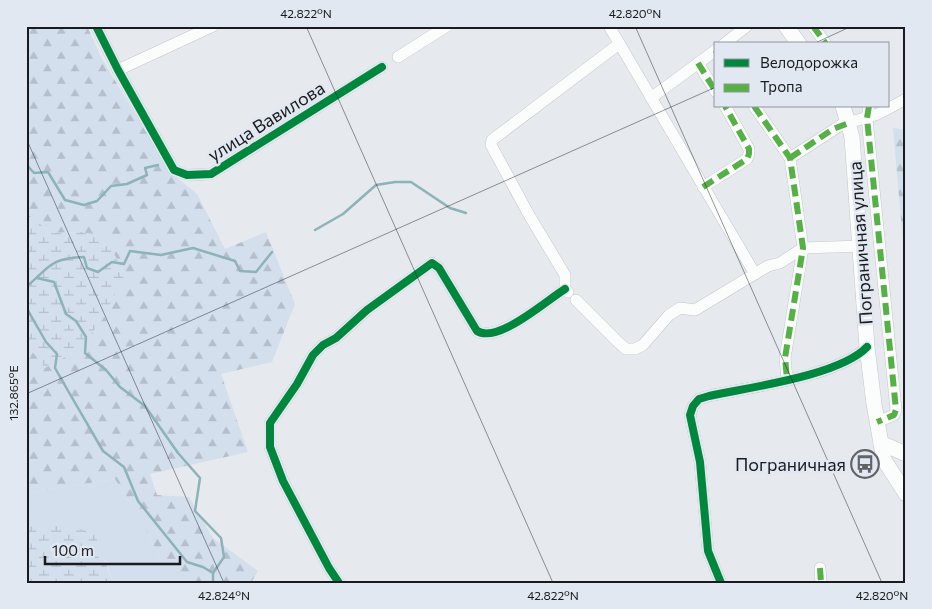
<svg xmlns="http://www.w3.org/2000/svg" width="932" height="609" font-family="Commissioner,sans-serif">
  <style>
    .grass { fill: #d4dfed }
    .forest { fill: url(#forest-firs) }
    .wetland { fill: url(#wetland-marsh) }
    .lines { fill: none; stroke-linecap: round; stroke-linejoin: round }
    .stream { stroke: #8cb3b7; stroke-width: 2.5 }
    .minor-casing { stroke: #c5c7ca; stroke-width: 12 }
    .major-casing { stroke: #c5c7ca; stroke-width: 16 }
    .minor { stroke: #fbfcfc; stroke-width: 11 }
    .major { stroke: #fbfcfc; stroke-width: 15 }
    .quiet { stroke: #55b145; stroke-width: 6; stroke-dasharray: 12 6; stroke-linecap: butt }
    .cycleway-casing { stroke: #e2e8f1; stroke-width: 11 }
    .cycleway { stroke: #00873e; stroke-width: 8 }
    .ticks { fill: none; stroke: #191b1e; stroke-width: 1; stroke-opacity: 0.45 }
    .labels { text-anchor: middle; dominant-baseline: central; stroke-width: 5; stroke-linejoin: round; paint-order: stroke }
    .street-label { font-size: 18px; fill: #191b1e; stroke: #e2e8f1 }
    .poi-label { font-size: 18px; fill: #191b1e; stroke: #e2e8f1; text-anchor: end }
    .neatline { fill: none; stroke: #191b1e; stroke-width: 2 }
    .ticks-label { font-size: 12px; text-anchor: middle; fill: #191b1e }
  </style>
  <defs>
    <pattern id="forest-firs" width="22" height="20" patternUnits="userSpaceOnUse" patternTransform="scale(1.25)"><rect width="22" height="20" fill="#d4dfed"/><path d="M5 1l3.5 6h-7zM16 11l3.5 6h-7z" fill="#b5bfcb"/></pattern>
    <pattern id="wetland-marsh" width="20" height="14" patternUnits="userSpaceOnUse" patternTransform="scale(1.25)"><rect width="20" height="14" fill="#d4dfed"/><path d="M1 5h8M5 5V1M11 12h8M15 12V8" fill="none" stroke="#b5bfcb"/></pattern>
  </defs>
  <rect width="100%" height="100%" fill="#e6e9ee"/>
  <polygon class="grass" points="115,479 143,524 166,570 182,583 113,583 106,561 34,525 26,529 26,493"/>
  <g class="forest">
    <polygon points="26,26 87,26 101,57 170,172 197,194 225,249 266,232 295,304 272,362 221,374 248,452 150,474 157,495 189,497 213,538 258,571 251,583 182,583 166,570 143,524 115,479 26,493 26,343 45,368 83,232 52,233 26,213"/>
    <polygon points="893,128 906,130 906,265 905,265"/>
  </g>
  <g class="wetland">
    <polygon points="26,213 52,233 83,232 105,237 125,274 102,321 75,352 45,368 26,343"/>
    <polygon points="34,525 64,526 94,532 113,583 29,583 26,579 26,529"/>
  </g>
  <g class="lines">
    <g class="stream">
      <polyline points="26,164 34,173 48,172 65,200 84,205 97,201 111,186 127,184 147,175 145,168 158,165"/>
      <polyline points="315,230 343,214 376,185 395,182 411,182 450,208 466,213"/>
      <polyline points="37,278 54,282 66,314 76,321 86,337 85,353 106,370 120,387 145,406 178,453 200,478 195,511 221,538 224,557 213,573 213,583"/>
      <path d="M26,287c24,-20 24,-29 58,-30l3,11 11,4 14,-10 12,2 6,-13 31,4 32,-7 42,13 5,10 16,1 16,-20"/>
      <polyline points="26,307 46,342 57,354 55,368 67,389 103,451 124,467 138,501 187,562 203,567 213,573"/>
    </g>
    <defs>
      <g id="minor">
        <polyline points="96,26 118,70 174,170 187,175 211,174 382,67"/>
        <polyline points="609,26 755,274"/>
        <polyline points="813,26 826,44"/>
        <polyline points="724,44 747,26"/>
        <polyline points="398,57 447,26"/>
        <polyline points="698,63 716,92"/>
        <polyline points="118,70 213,26"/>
        <polyline points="651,98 716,50"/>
        <polyline points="754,106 790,158 803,248 785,358 787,379"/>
        <polyline points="869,106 867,118 896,410 894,415 877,422"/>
        <polyline points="790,158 841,125 878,114 906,99"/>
        <polyline points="703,187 747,159 749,154 749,149 725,106"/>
        <polyline points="568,292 565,289 565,275 529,215 491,145 492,140 619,44"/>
        <polyline points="576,300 618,342 626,349 635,349 643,345 669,315 680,308 695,310 768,266 780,263 803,248 861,246"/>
        <polyline points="820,568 821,583"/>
        <path d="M339,583l-10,-15 -46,-87 -13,-34v-24l27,-39 16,-29 10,-10 13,-7 31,-28 65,-47 7,5 38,63c21,13 70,-31 88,-42"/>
        <path d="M721,583l-13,-32 -8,-89 -10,-47 3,-9 6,-7 10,-3c41,-9 130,-20 158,-49"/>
      </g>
      <g id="major">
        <polyline points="786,26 799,44"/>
        <polyline points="843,106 852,137 867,347 874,404 884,460 906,494"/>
        <polyline points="881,443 906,454"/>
      </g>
    </defs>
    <use href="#minor" class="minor-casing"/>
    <use href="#major" class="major-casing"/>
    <use href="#minor" class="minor"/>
    <use href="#major" class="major"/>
    <g class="quiet">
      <polyline points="813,26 826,44"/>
      <polyline points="715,50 716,51"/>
      <polyline points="698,63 716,92"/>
      <polyline points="754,106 790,158 803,248 785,358 787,379"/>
      <polyline points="869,106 867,118 896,410 894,415 877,422"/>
      <polyline points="790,158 833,129 849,123"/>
      <polyline points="703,187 747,159 749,154 749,149 725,106"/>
      <polyline points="820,568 821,583"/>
    </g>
    <defs>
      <g id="cycleway">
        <polyline points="96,26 118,70 174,170 187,175 211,174 382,67"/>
        <path d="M339,583l-10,-15 -46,-87 -13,-34v-24l27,-39 16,-29 10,-10 13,-7 31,-28 65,-47 7,5 38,63c21,13 70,-31 88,-42"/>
        <path d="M721,583l-13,-32 -8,-89 -10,-47 3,-9 6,-7 10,-3c41,-9 130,-20 158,-49"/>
      </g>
    </defs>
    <use href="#cycleway" class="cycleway-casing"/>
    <use href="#cycleway" class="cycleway"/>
  </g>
  <path class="ticks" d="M306,26l247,557M635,26l247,557M813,44l39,-18M26,138l198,445M26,394l690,-307"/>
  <defs>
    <symbol id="bus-ring" viewBox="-11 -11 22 22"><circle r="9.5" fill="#e2e8f1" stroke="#616367" stroke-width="1.5"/><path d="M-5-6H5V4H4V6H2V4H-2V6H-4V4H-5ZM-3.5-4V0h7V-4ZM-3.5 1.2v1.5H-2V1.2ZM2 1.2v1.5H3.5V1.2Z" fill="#616367"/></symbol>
  </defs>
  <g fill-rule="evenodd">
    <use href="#bus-ring" x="849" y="448" width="32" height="32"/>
  </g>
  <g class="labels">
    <g class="street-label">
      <text transform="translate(266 121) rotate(-32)">улица Вавилова</text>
      <text transform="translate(860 243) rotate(-94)">Пограничная улица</text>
    </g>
    <g class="poi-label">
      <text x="846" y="464">Пограничная</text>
    </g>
  </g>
  <rect width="932" height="609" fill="none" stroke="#e2e8f1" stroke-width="55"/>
  <rect x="714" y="42" width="175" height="65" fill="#e2e8f1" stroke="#92969d"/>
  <rect x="724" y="59" width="25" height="8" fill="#00873e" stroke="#92969d"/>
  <text x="760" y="68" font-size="15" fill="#191b1e">Велодорожка</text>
  <rect x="724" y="84" width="25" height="8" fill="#55b145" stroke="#92969d"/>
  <text x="760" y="92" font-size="15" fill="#191b1e">Тропа</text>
  <path d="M45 556v8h135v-8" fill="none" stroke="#191b1e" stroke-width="2.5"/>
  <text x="52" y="556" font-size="15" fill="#191b1e" stroke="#e2e8f1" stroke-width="4" paint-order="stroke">100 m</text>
  <rect x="28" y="28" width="876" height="554" class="neatline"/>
  <g class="ticks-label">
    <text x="306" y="18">42.822°N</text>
    <text x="635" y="18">42.820°N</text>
    <text transform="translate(14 393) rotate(-90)" y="4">132.865°E</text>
    <text x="224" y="600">42.824°N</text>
    <text x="553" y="600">42.822°N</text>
    <text x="882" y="600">42.820°N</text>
  </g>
</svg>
